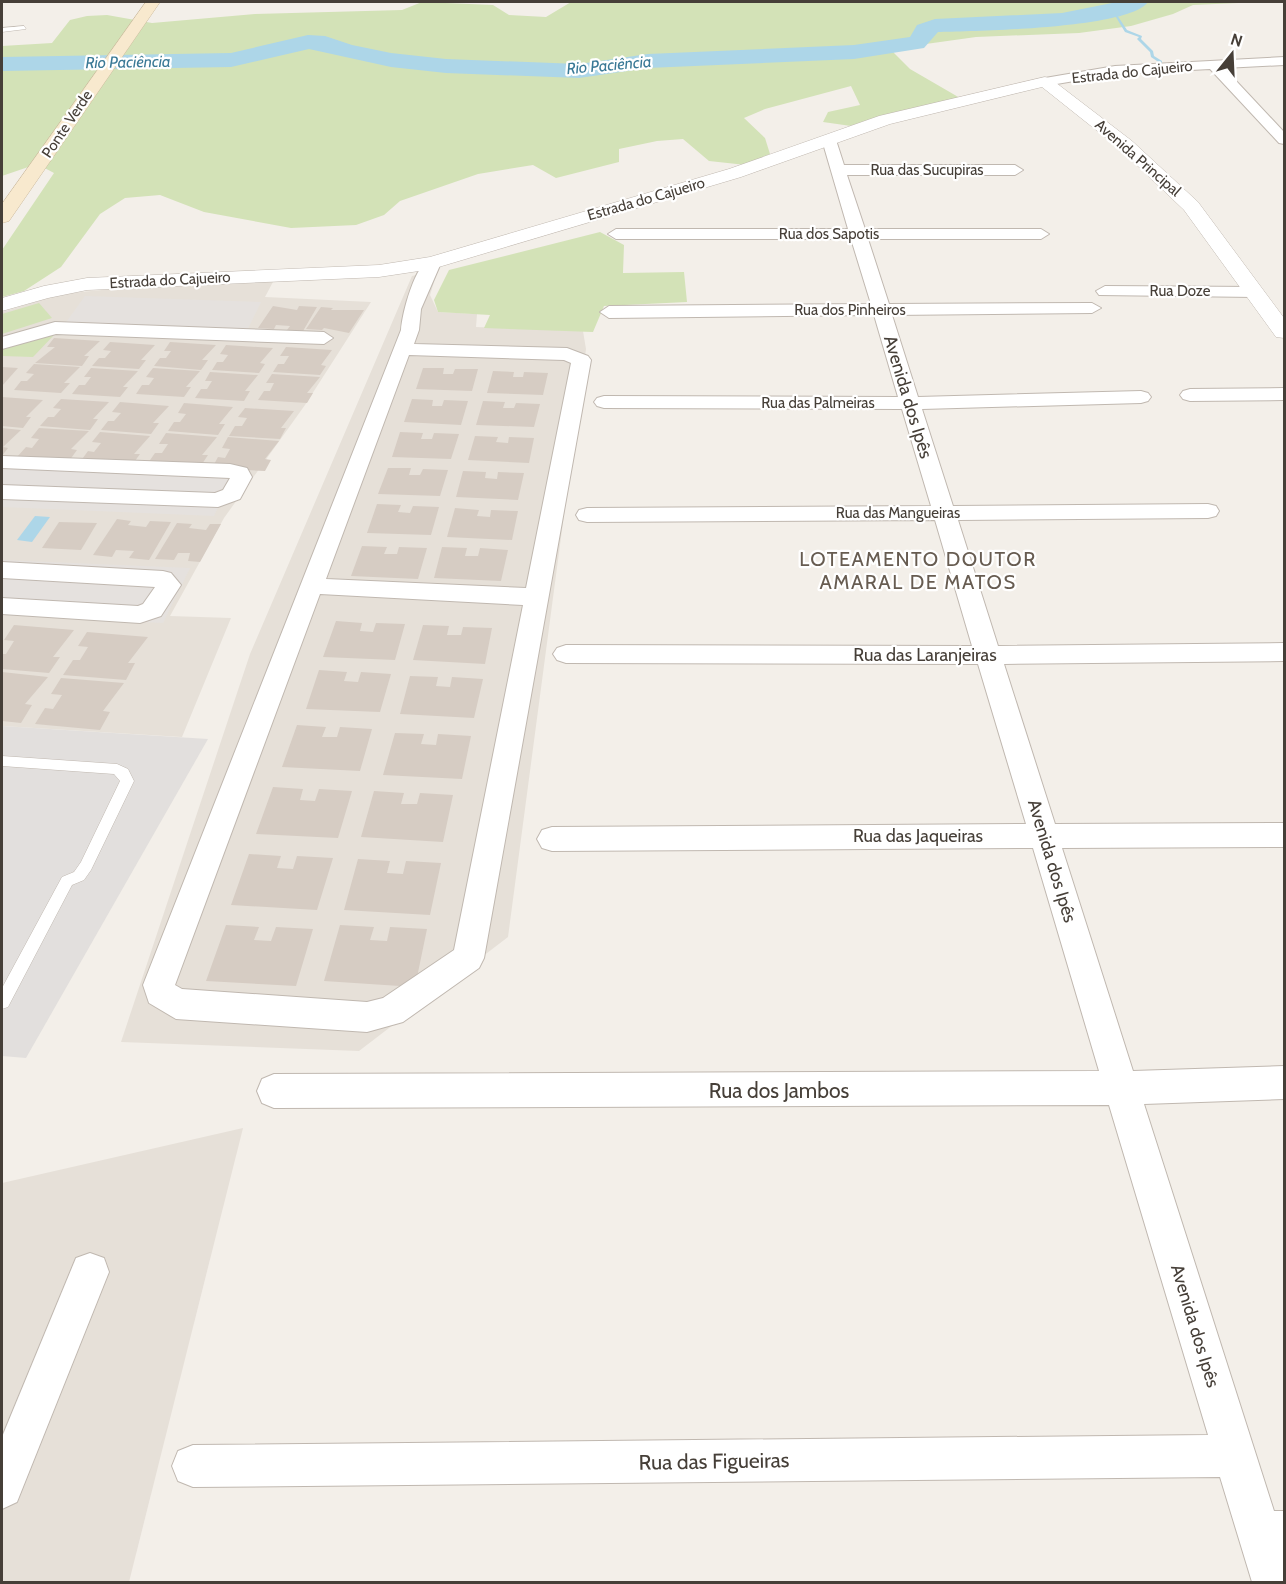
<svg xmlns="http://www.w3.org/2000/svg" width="1286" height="1584" font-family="Cabin,sans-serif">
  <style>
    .residential { fill: #e6e0d8 }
    .industrial { fill: #e5e1de }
    .green { fill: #d3e2b7 }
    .parking { fill: #e2dfdd }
    .water { fill: #add6e8 }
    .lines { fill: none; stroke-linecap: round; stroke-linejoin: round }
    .stream { fill: #add6e8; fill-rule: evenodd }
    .river { fill: #add6e8; fill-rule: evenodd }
    .building { fill: #d6ccc3 }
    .service-casing { stroke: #c0b8b0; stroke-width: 1 }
    .minor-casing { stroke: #c0b8b0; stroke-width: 2 }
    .tertiary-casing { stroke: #c0b8b0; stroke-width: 1 }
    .secondary-casing { stroke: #cdbb9e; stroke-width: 1 }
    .service { fill: #fff; fill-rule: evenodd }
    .minor { fill: #fff; fill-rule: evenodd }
    .tertiary { fill: #fff; fill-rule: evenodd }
    .secondary { fill: #f8e9ce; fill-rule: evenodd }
    .labels { text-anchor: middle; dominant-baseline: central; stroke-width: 4.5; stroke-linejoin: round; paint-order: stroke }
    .far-street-label { font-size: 15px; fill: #463f38; stroke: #fff }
    .far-water-label { font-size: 16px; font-style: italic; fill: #3a7996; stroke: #fff }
    .street-label { font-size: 18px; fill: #463f38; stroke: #fff }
    .neighbourhood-label { font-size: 20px; letter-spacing: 1.5px; fill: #675c51; stroke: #fff }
    .near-street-label { font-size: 21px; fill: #463f38; stroke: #fff }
  </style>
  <rect width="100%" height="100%" fill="#f3efe9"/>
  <g class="residential">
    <polygon points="438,269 430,295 438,312 477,314 476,327 583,331 586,349 508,937 359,1051 121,1042 250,654 412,276"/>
    <polygon points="274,280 265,297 371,302 305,405 224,518 170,616 231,618 182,737 2,726 2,312 61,294 183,282"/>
    <polygon points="243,1128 129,1582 2,1582 2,1183"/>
  </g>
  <g class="industrial">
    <polygon points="85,296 261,302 244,337 59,332"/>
    <polygon points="2,462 235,472 214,516 2,507"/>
    <polygon points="2,560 190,568 163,623 2,615"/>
  </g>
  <g class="green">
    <polygon points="422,2 493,5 509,15 546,17 571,2 1261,2 1193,5 1173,14 1131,26 1079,33 976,37 890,49 910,69 960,98 851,126 823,122 828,112 860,105 851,86 765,109 744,118 765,138 770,154 746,165 709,161 683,139 657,141 619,149 619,162 556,178 533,165 478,174 400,201 384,215 356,225 291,228 204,212 160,195 125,198 100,214 61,267 24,291 2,297 2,250 54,173 37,164 2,176 2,46 52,43 70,20 87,16 107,15 152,23 255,14 402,10"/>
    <polygon points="600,232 624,245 623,273 684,272 687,302 604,306 593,332 484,328 490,315 438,312 434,300 449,270"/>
    <polygon points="39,303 52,318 2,334 2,314"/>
    <polygon points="55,334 33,357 2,356 2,349"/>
  </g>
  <polygon class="parking" points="2,726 208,739 26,1058 2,1056"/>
  <polygon class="water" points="35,516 50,517 32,542 17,540"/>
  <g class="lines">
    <polygon class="stream" points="1111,9 1113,9 1127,30 1142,36 1141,39 1153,51 1154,56 1162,61 1162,63 1160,63 1151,57 1150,52 1137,39 1139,37 1125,32"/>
    <path class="river" d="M1117,2h31c-19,27 -174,29 -210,30l-14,16 -70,11 -206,9 -69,10 -133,-5 -55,-6 -82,-18 -78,18 -229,4v-14l229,-4 77,-18 17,1 27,9 39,8 55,6 133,5 69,-10 206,-9 56,-8 7,-12 18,-6 127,-6z"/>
  </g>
  <g class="building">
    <polygon points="273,306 297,310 299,306 317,307 303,331 287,330 290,326 276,325 274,329 258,328"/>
    <polygon points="321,307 333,308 331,310 364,310 349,333 324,328 322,330 306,329"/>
    <polygon points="54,338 100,341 84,356 89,356 82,366 35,363 55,347 47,347"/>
    <polygon points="110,342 155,345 141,360 146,360 139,369 92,366 99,358 105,358 111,351 103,350"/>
    <polygon points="170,342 216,345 202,360 208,360 201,370 154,366 160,358 166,358 171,351 164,351"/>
    <polygon points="226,345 273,348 260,363 265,364 259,373 212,370 217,362 223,362 228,355 220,354"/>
    <polygon points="286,347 332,350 321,365 326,366 320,375 273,372 278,364 284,364 289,356 280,356"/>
    <polygon points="34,364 80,367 64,383 70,383 61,393 14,390 21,381 27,381 34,374 26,373"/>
    <polygon points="2,367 18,368 2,386"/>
    <polygon points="91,368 138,371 123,387 128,387 120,397 72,394 79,385 85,385 91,377 84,377"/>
    <polygon points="153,368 200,371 186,387 191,387 184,397 136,394 142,385 149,385 154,378 146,377"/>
    <polygon points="423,368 444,368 443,374 453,374 455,369 478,369 472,391 416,389"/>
    <polygon points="493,371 514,372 513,377 523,377 524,372 548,373 543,395 487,393"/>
    <polygon points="210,372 258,375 245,391 250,391 244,401 195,398 201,389 207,389 212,381 205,381"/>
    <polygon points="272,374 320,377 307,393 313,393 307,403 258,400 264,391 270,391 274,383 266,383"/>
    <polygon points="2,397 43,400 26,417 31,417 23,428 2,426"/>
    <polygon points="61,399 109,402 93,419 98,419 90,430 40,426 48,417 54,417 61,409 53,408"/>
    <polygon points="412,399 433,400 432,406 442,406 444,400 468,401 461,425 404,422"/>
    <polygon points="483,401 505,402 503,408 514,408 516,403 540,404 534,427 476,425"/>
    <polygon points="120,402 169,406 153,423 159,423 151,434 101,430 108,421 114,421 121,413 112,412"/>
    <polygon points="184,403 233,407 219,424 225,424 218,435 168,431 174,422 180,422 186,414 178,413"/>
    <polygon points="245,408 294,411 281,428 286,428 280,439 229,436 235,426 242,426 247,418 238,417"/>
    <polygon points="2,428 21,430 3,447 8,448 2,456"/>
    <polygon points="39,428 89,431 71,449 77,450 69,461 17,457 26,447 32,448 39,439 31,438"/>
    <polygon points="100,432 150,436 134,454 140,454 132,465 80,462 88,451 94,452 101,443 92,442"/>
    <polygon points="400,432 423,433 421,439 432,439 434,433 459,434 451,459 392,457"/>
    <polygon points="166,433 217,437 202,455 208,455 200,467 148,463 155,453 162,453 168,444 159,444"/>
    <polygon points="475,436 498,437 496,442 508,443 509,437 534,438 529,463 468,460"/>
    <polygon points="228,437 279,441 265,459 271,460 265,471 212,468 218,457 225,458 230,449 222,448"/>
    <polygon points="388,468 411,468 409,475 420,475 423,469 448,470 440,496 378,494"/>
    <polygon points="463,471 486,472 485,478 497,479 498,472 524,473 518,500 456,497"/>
    <polygon points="377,504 401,505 398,512 410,513 413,506 439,507 431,535 367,533"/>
    <polygon points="455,508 479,510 477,516 490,517 491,510 518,511 512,540 447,537"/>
    <polygon points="117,519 131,521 128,525 146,527 150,521 171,522 149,560 129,558 134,551 116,550 112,557 93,555"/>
    <polygon points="59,522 97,523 81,550 42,548"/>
    <polygon points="177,523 192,524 189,528 206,530 210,524 221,524 200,562 188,561 190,553 178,553 174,560 155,559"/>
    <polygon points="362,546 387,547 384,554 397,554 399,547 427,548 418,579 351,576"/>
    <polygon points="442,547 467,548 465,556 478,556 480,548 508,550 501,581 434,578"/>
    <polygon points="336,621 362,623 360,631 373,632 376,623 405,624 395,660 323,657"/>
    <polygon points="14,625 74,630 53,657 60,657 49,673 2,669 2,654 6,654 14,641 4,640"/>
    <polygon points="423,625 449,626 447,635 461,635 463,627 492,628 485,664 413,660"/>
    <polygon points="87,632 148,637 128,663 135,663 126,680 63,675 73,660 80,660 88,647 78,646"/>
    <polygon points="319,670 347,672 344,681 358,682 361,672 391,674 380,712 306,709"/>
    <polygon points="2,672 48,677 25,704 32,705 21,723 2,721"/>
    <polygon points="410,676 438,677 436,686 450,687 452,677 483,679 474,718 400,714"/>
    <polygon points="61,678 124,683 103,711 110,712 100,730 35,724 45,708 53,709 62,695 51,694"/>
    <polygon points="297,725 326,727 322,737 337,737 340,727 372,729 360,771 282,767"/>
    <polygon points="395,733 424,734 421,744 436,745 438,734 471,736 462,779 383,775"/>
    <polygon points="273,787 303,789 300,800 315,801 319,789 352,791 338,838 256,834"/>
    <polygon points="374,791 404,793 401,804 417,804 420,793 453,795 443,842 361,837"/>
    <polygon points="249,854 281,856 277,868 293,869 297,856 333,858 317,910 231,905"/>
    <polygon points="358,859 390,861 387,873 403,874 406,861 441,863 430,915 344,910"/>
    <polygon points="226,925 259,927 254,940 271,941 276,927 313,929 296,986 206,981"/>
    <polygon points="340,925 374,927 370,940 387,941 390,927 427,929 415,987 324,981"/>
  </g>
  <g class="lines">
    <defs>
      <g id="service">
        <polygon points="24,26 26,29 2,32 2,28"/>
        <polygon points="2,756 117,764 128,769 134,781 91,870 84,880 72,885 8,1007 2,1009 2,988 62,877 74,872 81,862 120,781 114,774 2,766"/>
      </g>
      <g id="minor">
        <polygon points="1284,57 1284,65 1224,68 1284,132 1284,144 1279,143 1210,69 1115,74 1045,86 1038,82 1045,78 1115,66"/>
        <polygon points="829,136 836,140 844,165 1015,165 1023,170 1015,175 847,175 865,229 1041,229 1049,234 1041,239 868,239 889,304 1092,303 1101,308 1092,313 892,315 918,397 1141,391 1148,393 1151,397 1148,401 1141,403 922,409 953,506 1208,504 1216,506 1219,511 1216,516 1208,518 958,520 998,646 1284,643 1284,661 1004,664 1055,824 1284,823 1284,847 1062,848 1133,1071 1284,1066 1284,1099 1144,1104 1274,1511 1284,1511 1284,1582 1252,1582 1220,1477 193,1487 178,1481 172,1466 178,1451 193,1445 1208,1435 1109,1105 274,1108 262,1103 257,1091 262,1079 274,1074 1099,1071 1033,848 552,851 542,848 537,839 542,830 552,827 1026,824 978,664 566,663 557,660 553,654 557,648 566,645 972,646 935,520 587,522 579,520 576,515 579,510 587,508 931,506 902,409 604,408 597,406 594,402 597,398 604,396 898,397 874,315 609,318 600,312 609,306 871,304 851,239 616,239 608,234 616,229 848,229 822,140"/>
        <path d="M432,258l9,5 -20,46 -2,21 -5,14 153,4 21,8 3,4 -107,598 -5,10 -76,54 -36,10 -191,-13 -27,-16 -6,-18 258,-655c1,-16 14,-68 31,-72zM409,355l155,5 7,3 -45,225 -200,-9zM320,594l203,11 -69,345 -71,48 -16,4 -185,-13 -7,-4z"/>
        <polygon points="1105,286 1255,287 1264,292 1255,297 1099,295 1096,291"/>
        <polygon points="55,322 324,332 333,338 324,344 56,334 2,349 2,337"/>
        <polygon points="1284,388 1284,400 1190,401 1183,399 1180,395 1183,391 1190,389"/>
        <polygon points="2,456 230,464 247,468 252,477 240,499 218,507 2,499 2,485 215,493 223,490 230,478 2,468"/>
        <polygon points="2,562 163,571 171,573 181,585 161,616 140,623 2,614 2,598 138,606 143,604 155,587 2,578"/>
        <polygon points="90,1253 104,1258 109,1272 17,1502 2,1509 2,1437 76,1258"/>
      </g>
      <polygon id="tertiary" points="1045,77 1051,79 1132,141 1198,202 1284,318 1284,338 1276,337 1184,210 1120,149 1042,87 890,124 741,177 432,269 379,277 87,290 48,298 2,311 2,298 44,286 87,278 379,265 430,257 729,169 879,116"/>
      <polygon id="secondary" points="146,2 160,2 9,221 2,223 2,204"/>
    </defs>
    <use href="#service" class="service-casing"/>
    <use href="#minor" class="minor-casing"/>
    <use href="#tertiary" class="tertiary-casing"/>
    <use href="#secondary" class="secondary-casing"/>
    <use href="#service" class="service"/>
    <use href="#minor" class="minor"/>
    <use href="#tertiary" class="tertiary"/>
    <use href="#secondary" class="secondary"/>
  </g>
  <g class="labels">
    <g class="far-street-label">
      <text transform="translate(1132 72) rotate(-6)">Estrada do Cajueiro</text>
      <text transform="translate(67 124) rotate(-56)">Ponte Verde</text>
      <text transform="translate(1138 158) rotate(41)">Avenida Principal</text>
      <text x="927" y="170">Rua das Sucupiras</text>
      <text transform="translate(646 199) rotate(-16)">Estrada do Cajueiro</text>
      <text x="829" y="234">Rua dos Sapotis</text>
      <text transform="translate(170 280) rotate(-3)">Estrada do Cajueiro</text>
      <text x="1180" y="291">Rua Doze</text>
      <text x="850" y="310">Rua dos Pinheiros</text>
      <text x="818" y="403">Rua das Palmeiras</text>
      <text x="898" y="513">Rua das Mangueiras</text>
    </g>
    <g class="far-water-label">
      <text transform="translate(128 62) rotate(-1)">Rio Paciência</text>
      <text transform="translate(609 65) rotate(-5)">Rio Paciência</text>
    </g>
    <g class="street-label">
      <text transform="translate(908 397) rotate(73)">Avenida dos Ipês</text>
      <text x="925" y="655">Rua das Laranjeiras</text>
      <text x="918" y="836">Rua das Jaqueiras</text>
      <text transform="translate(1052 861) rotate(73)">Avenida dos Ipês</text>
      <text transform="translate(1195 1326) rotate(73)">Avenida dos Ipês</text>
    </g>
    <g class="neighbourhood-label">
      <text x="918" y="559">LOTEAMENTO DOUTOR<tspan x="918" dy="23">AMARAL DE MATOS</tspan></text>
    </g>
    <g class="near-street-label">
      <text x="779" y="1090">Rua dos Jambos</text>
      <text transform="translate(714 1461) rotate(-1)">Rua das Figueiras</text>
    </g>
  </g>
  <rect width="1286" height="1584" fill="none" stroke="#463f38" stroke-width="6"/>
  <g transform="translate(1232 54) rotate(18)" stroke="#ffffff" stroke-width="4.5" paint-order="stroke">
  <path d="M0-4.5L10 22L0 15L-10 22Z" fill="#463f38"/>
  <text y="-9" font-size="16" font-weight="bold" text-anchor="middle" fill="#463f38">N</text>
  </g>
</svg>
